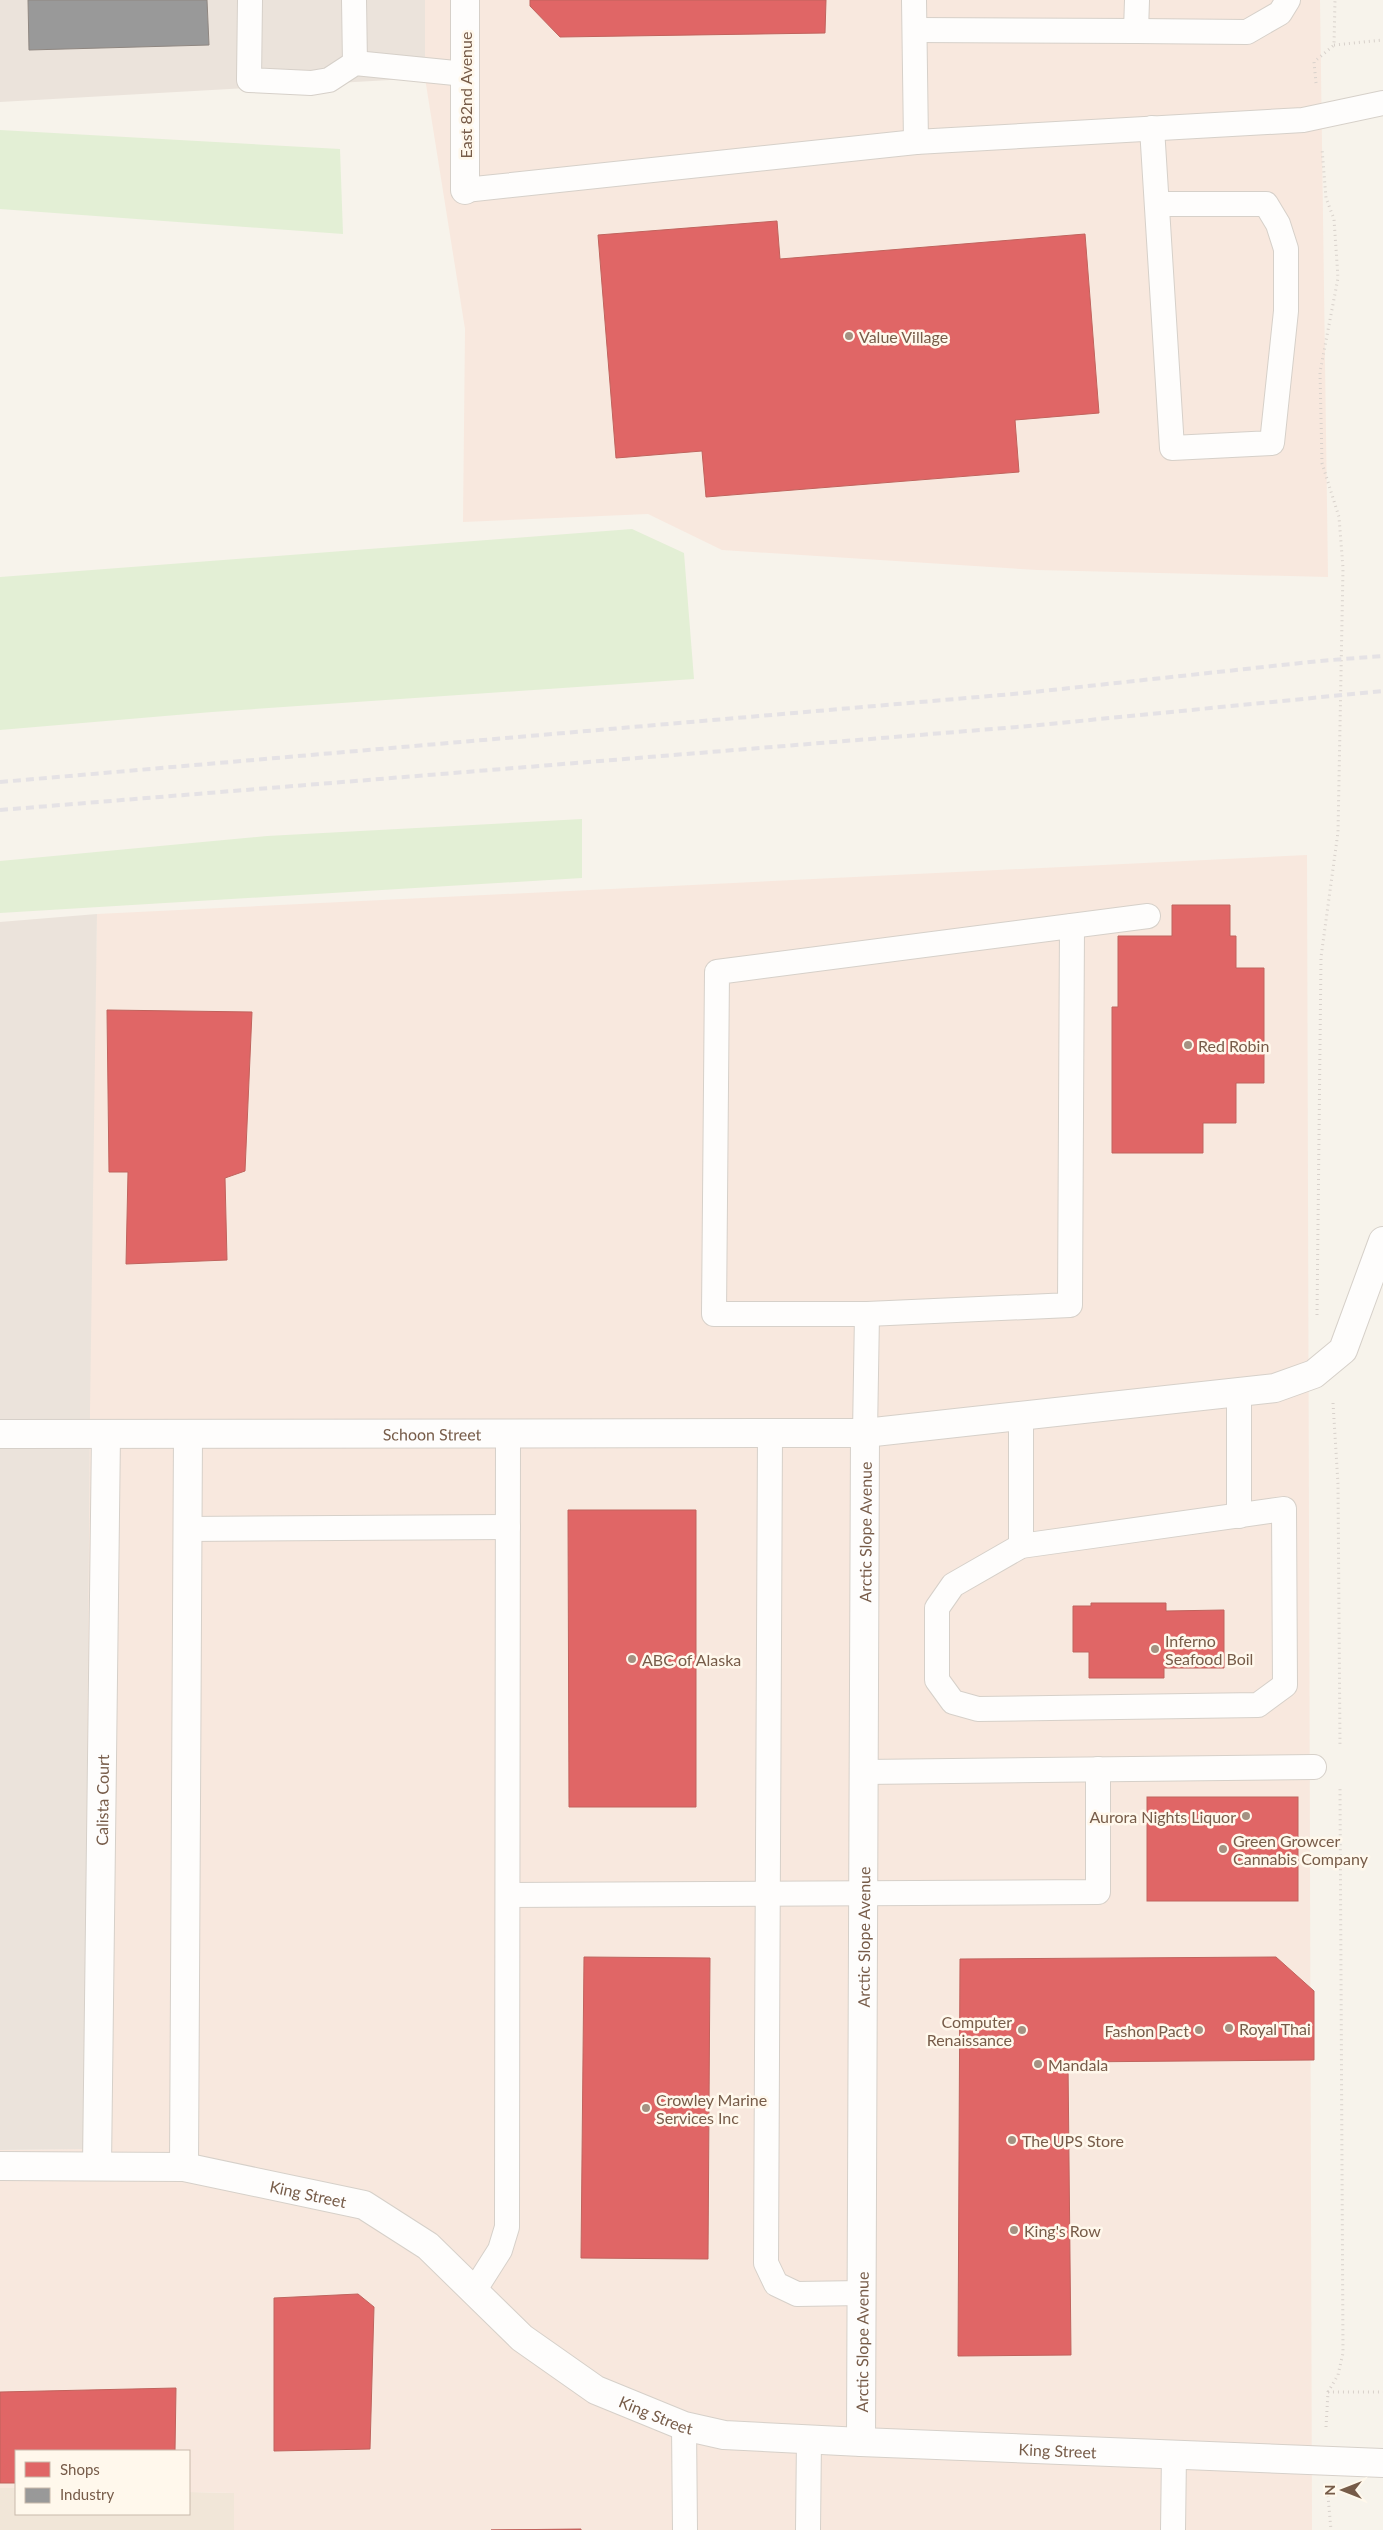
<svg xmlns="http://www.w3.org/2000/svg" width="1383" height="2530" font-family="Lato,sans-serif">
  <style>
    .residential { fill: #f1e6d8 }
    .commercial { fill: #f8e8de }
    .industrial { fill: #ebe3db }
    .green { fill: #e3efd5 }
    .shops { fill: #e06666; stroke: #c0635d }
    .industry { fill: #999; stroke: #8f8781 }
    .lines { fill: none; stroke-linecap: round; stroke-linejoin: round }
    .service-casing { stroke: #d6d0c9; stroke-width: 26 }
    .minor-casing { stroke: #d6d0c9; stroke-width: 30 }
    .tertiary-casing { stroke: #d6d0c9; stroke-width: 30 }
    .path { stroke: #d8d1cb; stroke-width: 3; stroke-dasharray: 1 4; stroke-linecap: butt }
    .service { stroke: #fefdfc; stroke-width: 24 }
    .minor { stroke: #fefdfc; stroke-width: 28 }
    .tertiary { stroke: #fefdfc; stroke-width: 28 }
    .rail { stroke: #e5e2e5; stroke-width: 4; stroke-dasharray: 8 5; stroke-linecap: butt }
    .poi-dot { fill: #a49182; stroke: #fff8ec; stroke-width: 2 }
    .labels { text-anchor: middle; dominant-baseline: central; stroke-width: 5; stroke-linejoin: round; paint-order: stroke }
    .street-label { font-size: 16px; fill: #775c49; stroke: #fff8ec }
    .poi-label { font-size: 16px; fill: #775c49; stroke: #fff8ec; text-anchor: start }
  </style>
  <rect width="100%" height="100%" fill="#f7f3eb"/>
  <polygon class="residential" points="0,2488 16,2488 16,2514 189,2514 189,2492 234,2493 234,2530 0,2530"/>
  <g class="commercial">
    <polygon points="425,0 1320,0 1328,577 1037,570 722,550 648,514 463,522 465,329 425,78"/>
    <polygon points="1307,855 1312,2530 234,2530 234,2493 189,2492 189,2451 16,2451 16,2488 0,2488 0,2150 72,2149 97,914"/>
  </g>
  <g class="industrial">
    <polygon points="0,0 425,0 425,78 0,102"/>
    <polygon points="97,914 90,1411 84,2149 0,2150 0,922"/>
  </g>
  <g class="green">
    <polygon points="0,130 340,149 343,234 0,209"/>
    <polygon points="632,529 684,553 694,679 212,712 0,730 0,577"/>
    <polygon points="582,819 582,878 0,913 0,861 267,836"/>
  </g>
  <g class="shops">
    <polygon points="530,0 826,0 825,33 560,37 530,6"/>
    <polygon points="777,221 780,259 1085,234 1099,413 1015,420 1019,472 706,497 702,451 616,458 598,235"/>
    <polygon points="1172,905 1230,905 1230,936 1236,936 1236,968 1264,968 1264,1083 1236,1083 1236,1123 1203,1123 1203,1153 1112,1153 1112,1007 1118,1007 1118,936 1172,936"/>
    <polygon points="107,1010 252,1012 245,1171 225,1178 227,1260 126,1264 128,1172 109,1172"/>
    <polygon points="568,1510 696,1510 696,1807 569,1807"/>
    <polygon points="1091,1603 1166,1603 1166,1611 1224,1610 1224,1668 1164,1668 1164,1678 1089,1678 1089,1652 1073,1652 1073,1606 1091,1606"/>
    <rect x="1147" y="1797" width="151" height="104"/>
    <polygon points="584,1957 710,1958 708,2259 581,2258"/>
    <polygon points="1276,1957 1314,1991 1314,2060 1068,2062 1071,2355 958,2356 960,1959"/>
    <polygon points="358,2294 374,2307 370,2449 274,2451 274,2298"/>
    <polygon points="176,2388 175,2451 16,2451 16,2483 0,2483 0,2392"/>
    <polygon points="581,2529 581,2530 491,2530"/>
  </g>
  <polygon class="industry" points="28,0 207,0 209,45 29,50"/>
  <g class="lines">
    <defs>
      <g id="service">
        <polyline points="250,0 249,80 311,83 329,80 355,63 465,74"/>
        <polyline points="354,0 355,63"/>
        <polyline points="914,0 916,142"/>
        <polyline points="915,30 1136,31 1137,0"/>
        <polyline points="1136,31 1247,32 1280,13 1288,0"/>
        <polyline points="1152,128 1172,448 1272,443 1286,311 1286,249 1278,224 1266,204 1158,204"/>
        <polyline points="465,190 916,142 1303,120 1383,103"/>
        <polyline points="867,1314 1070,1305 1072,926"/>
        <polyline points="1239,1392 1239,1516"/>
        <polyline points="770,1433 766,2263 776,2284 797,2294 862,2293"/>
        <polyline points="865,1433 867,1314 714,1314 717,972 1148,916"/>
        <polygon points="1284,1509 1285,1685 1258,1705 978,1709 953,1702 937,1680 937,1608 953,1585 1021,1546"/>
        <polyline points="187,1529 508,1527"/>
        <polyline points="1021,1546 1021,1416"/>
        <polyline points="864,1772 1314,1767"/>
        <polyline points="508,1895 1098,1892 1098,1769"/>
        <polyline points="474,2291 500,2250 507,2227 508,1434"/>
        <polyline points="684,2426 685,2530"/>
        <polyline points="808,2530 809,2439"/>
        <polyline points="1173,2530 1174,2455"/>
      </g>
      <g id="minor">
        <polyline points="465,190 465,0"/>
        <path id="s1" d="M0,1434l865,-1 410,-45 39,-14 29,-24 40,-109"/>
        <path id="s2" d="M97,2166l9,-732"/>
        <polyline points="184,2167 188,1435"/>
        <path id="s3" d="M861,2442l4,-1009"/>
      </g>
      <g id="tertiary">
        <path id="s4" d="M0,2166l184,1 180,38 64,41 94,92 74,52 88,36 40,9 137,7 522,21"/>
      </g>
    </defs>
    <use href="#service" class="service-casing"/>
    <use href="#minor" class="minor-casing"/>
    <use href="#tertiary" class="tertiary-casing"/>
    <g class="path">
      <polyline points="1334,45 1383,40"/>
      <polyline points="1316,83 1314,62 1334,45 1335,0"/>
      <polyline points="1317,1315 1321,957 1338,832 1343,568 1339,517 1322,463 1320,372 1338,278 1334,219 1326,198 1322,149"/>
      <polyline points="1333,1403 1338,1484 1340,1747"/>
      <polyline points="1328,2392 1338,2375 1343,2353 1340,1788"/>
      <polyline points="1326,2427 1328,2392 1383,2392"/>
      <polyline points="1328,2496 1331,2530"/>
    </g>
    <use href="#service" class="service"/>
    <use href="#minor" class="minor"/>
    <use href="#tertiary" class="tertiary"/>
    <g class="rail">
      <polyline points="0,782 1024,693 1319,661 1383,656"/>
      <polyline points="0,810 1029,726 1383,691"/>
    </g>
  </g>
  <g class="poi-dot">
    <circle cx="849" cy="336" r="5"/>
    <circle cx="1188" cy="1045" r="5"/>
    <circle cx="1155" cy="1649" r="5"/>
    <circle cx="632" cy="1659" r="5"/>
    <circle cx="1246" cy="1816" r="5"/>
    <circle cx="1223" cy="1849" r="5"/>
    <circle cx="1229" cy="2028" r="5"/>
    <circle cx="1022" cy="2030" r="5"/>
    <circle cx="1199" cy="2030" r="5"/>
    <circle cx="1038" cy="2064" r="5"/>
    <circle cx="646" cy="2108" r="5"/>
    <circle cx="1012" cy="2140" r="5"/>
    <circle cx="1014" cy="2230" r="5"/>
  </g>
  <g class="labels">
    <g class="street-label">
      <text transform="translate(465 95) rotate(-90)">East 82nd Avenue</text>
      <text stroke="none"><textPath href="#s1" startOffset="432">Schoon Street</textPath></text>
      <text stroke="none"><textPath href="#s3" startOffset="910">Arctic Slope Avenue</textPath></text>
      <text stroke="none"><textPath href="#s2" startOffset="366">Calista Court</textPath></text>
      <text stroke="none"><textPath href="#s3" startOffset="505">Arctic Slope Avenue</textPath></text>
      <text stroke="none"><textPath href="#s4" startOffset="311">King Street</textPath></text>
      <text stroke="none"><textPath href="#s3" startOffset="100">Arctic Slope Avenue</textPath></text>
      <text stroke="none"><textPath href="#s4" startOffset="731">King Street</textPath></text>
      <text stroke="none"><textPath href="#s4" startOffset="1136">King Street</textPath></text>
    </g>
    <g class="poi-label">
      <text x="859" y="336">Value Village</text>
      <text x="1198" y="1045">Red Robin</text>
      <text x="1165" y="1640">Inferno<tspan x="1165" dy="18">Seafood Boil</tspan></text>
      <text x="642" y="1659">ABC of Alaska</text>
      <text x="1236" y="1816" text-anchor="end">Aurora Nights Liquor</text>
      <text x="1233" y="1840">Green Growcer<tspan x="1233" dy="18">Cannabis Company</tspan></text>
      <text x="1012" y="2021" text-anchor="end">Computer<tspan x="1012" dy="18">Renaissance</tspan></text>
      <text x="1239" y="2028">Royal Thai</text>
      <text x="1189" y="2030" text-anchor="end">Fashon Pact</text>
      <text x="1048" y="2064">Mandala</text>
      <text x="656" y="2099">Crowley Marine<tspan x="656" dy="18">Services Inc</tspan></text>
      <text x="1022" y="2140">The UPS Store</text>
      <text x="1024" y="2230">King's Row</text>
    </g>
  </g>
  <rect x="15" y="2450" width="175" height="65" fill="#fff8ec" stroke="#c9baab"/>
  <rect x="25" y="2462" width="25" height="15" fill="#e06666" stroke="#c9baab"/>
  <text x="60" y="2475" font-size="15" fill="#775c49">Shops</text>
  <rect x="25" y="2488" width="25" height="15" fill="#999999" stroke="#c9baab"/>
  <text x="60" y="2500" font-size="15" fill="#775c49">Industry</text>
  <g transform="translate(1343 2490) rotate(270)" stroke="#fff8ec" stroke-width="4" paint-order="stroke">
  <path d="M0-4L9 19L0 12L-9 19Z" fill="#775c49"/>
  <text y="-8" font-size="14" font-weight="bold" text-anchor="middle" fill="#775c49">N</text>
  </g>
</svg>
